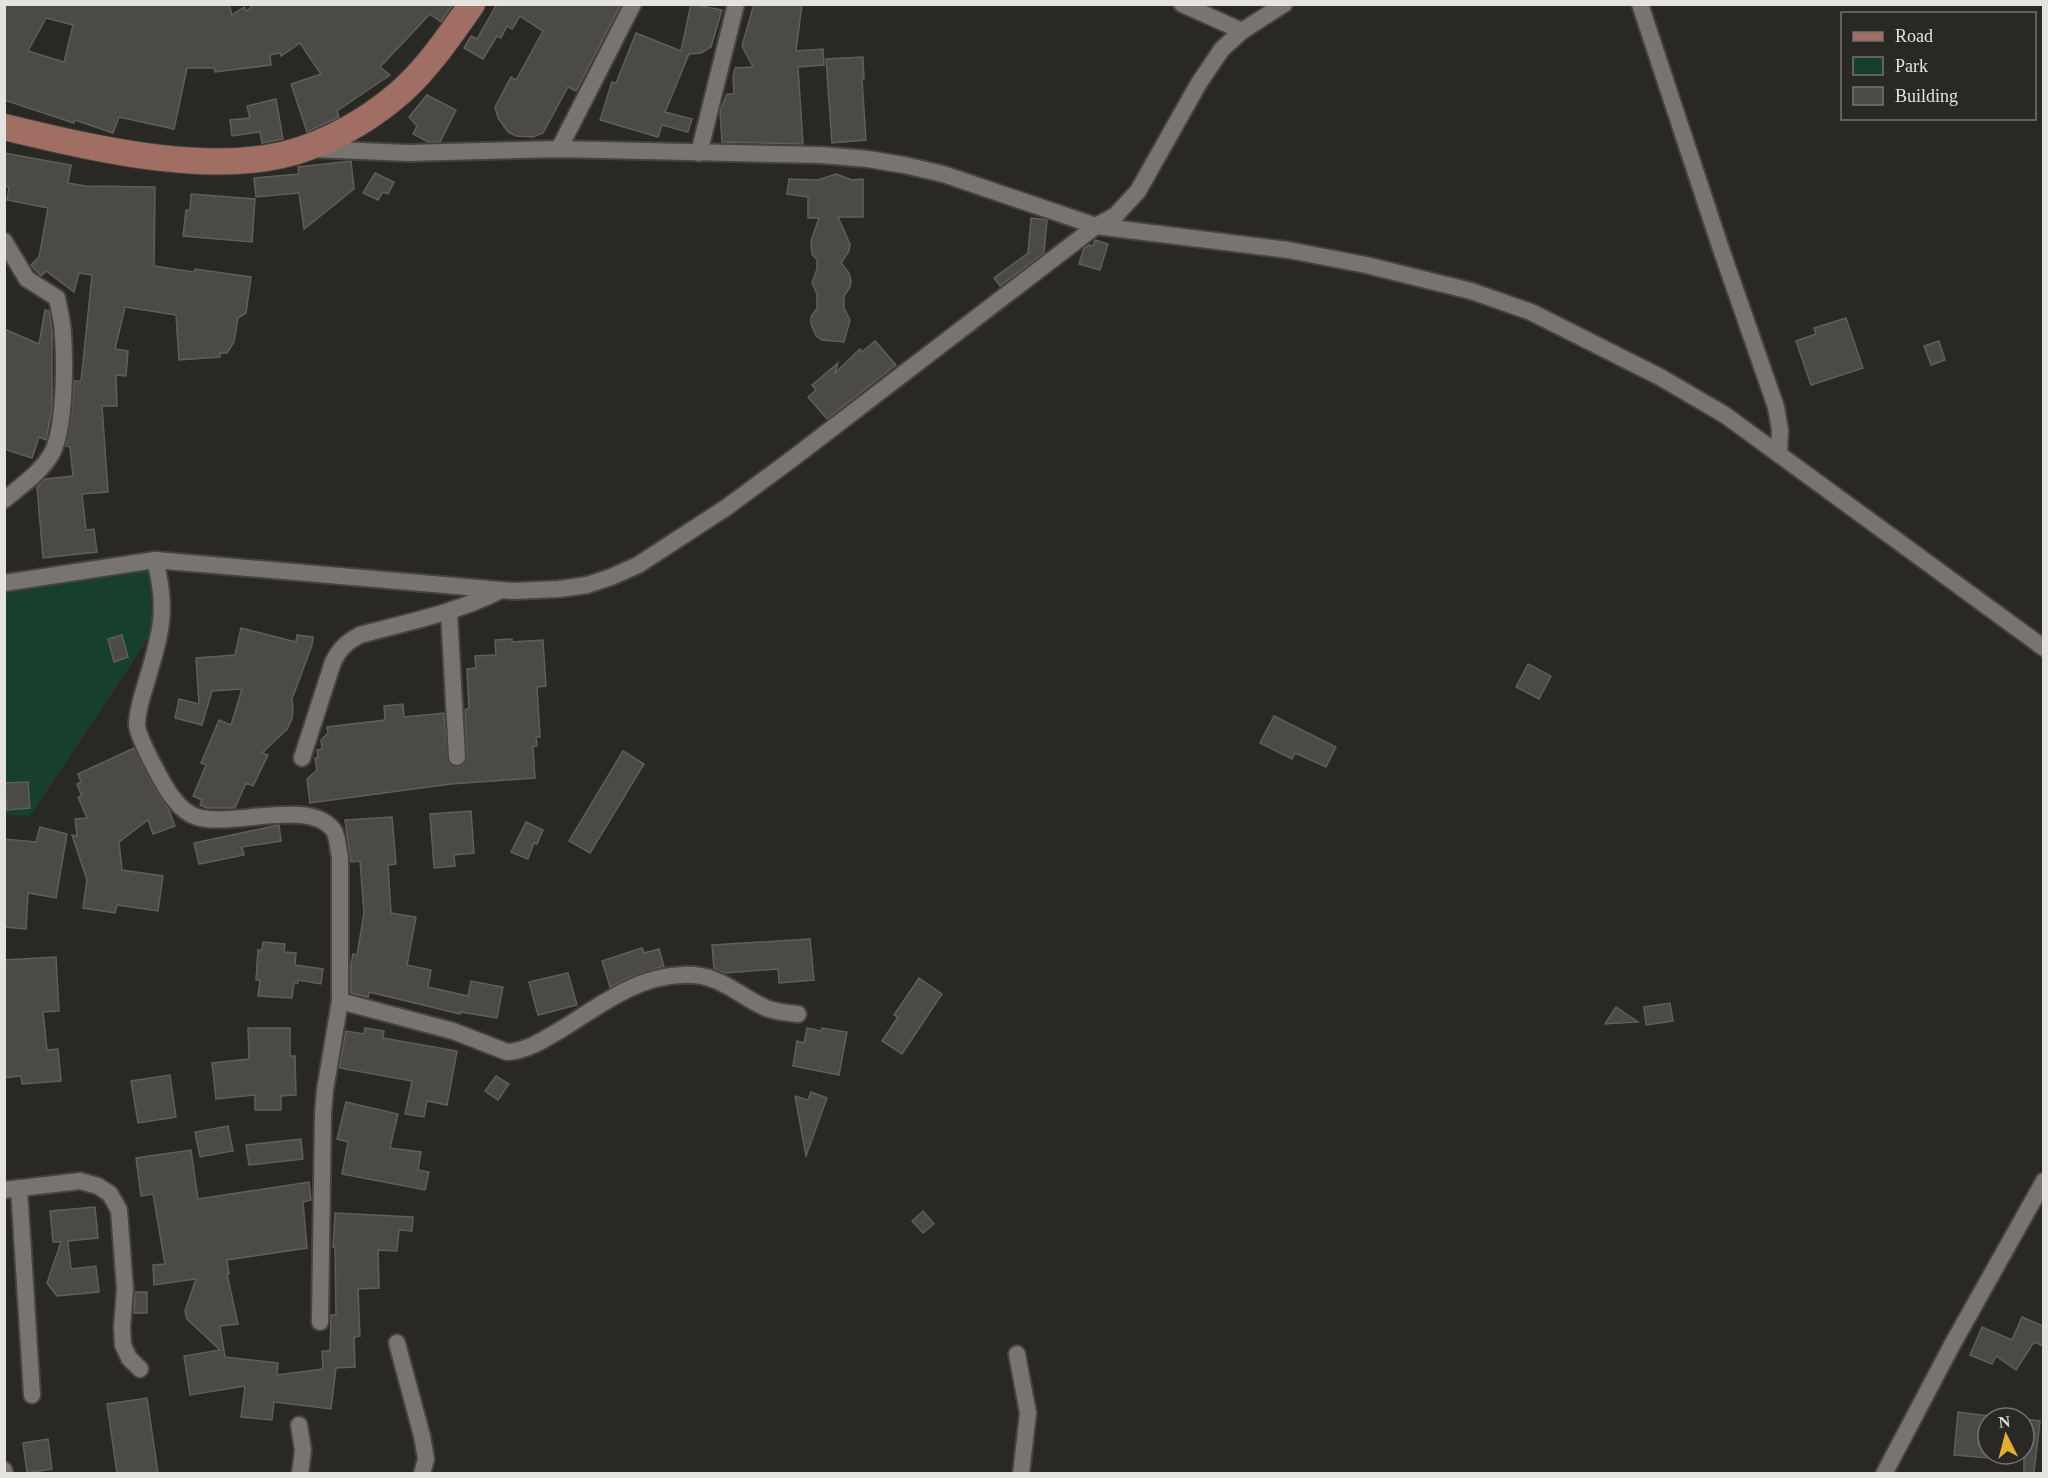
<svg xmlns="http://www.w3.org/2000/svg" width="2048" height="1478" font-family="Georgia,serif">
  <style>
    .green { fill: #173f2e }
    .building { fill: #4c4a46; stroke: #605e59; stroke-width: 1.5; fill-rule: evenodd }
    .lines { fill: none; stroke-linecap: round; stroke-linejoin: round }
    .street-casing { stroke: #454340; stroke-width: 20 }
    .primary-casing { stroke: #454340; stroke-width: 28 }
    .street { stroke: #787571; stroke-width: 16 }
    .primary { stroke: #a06e63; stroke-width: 26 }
  </style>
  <rect width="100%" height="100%" fill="#2a2824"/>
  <polygon class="green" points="148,569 154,630 30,816 5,815 5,591"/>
  <g class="building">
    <path d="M4,4h225l3,11 12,-8 2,4 9,-7h198l-12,18 -11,-8 -50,53 10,8 -53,36 2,6 -32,15 -16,-48 30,-10 -21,-31 -19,13 -1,-3 -10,2 1,10 -56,7 -1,-4h-27l-13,61 -55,-12 -6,16 -38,-13 -1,3 -70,-23zM46,18l27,7 -9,37 -36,-11z"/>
    <polygon points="497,4 621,4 576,91 568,87 543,133 533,137 516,136 508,132 498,118 495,107 511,77 516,80 543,31 520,16 512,29 507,26 501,38 497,36 483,59 464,48 471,36 477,39"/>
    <polygon points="691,4 722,10 711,47 701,53 689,54 665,112 692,119 688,132 662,125 658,137 600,120 612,82 616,83 636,33 681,51"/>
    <polygon points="754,4 802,4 796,51 823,49 824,65 798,67 803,144 722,142 720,111 727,94 734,94 733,77 735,68 753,67 742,46"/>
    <polygon points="863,57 864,79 862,79 866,140 832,143 826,59"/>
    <polygon points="427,95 456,110 440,142 428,142 413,134 417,126 409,117"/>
    <polygon points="276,99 283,139 262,143 260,132 232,136 230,120 250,118 247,106"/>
    <polygon points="4,153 71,165 68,183 85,186 155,187 154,266 194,272 195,269 251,277 246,313 238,318 234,342 227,353 220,353 220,357 179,360 176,315 125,307 115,349 128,351 126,376 116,375 117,406 102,406 108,492 82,494 86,530 94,529 97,552 43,558 37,487 45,479 73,476 70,447 66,446 72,412 74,381 81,381 92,275 79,273 74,292 46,271 41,276 31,265 39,257 48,208 7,200 9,187 4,186"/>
    <polygon points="351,161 354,189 304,229 299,193 256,197 254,178 299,174 298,167"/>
    <polygon points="375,173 394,182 388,194 383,192 378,200 363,193"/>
    <polygon points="836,174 852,180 863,179 863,217 838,217 850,244 849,251 841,263 849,273 851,280 850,287 844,296 844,308 850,320 844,342 822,340 816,336 811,324 811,317 817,308 817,294 812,283 817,269 817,260 812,254 811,241 819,218 808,218 808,197 787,194 789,179 818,180"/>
    <polygon points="191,194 255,199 252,242 183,236 186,210 190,210"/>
    <polygon points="1031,218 1047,220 1044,253 1000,286 994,278 1028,253"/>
    <polygon points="1095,240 1108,244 1100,270 1079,264 1084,248 1089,245 1093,246"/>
    <polygon points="45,310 49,311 52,331 52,409 46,440 39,437 32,458 4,449 4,329 39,344"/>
    <polygon points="1846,318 1863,368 1811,385 1796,341 1816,334 1814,328"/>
    <polygon points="875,341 896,365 827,419 808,397 816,390 812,385 838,363 835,373 860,349 862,352"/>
    <polygon points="1939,341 1945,360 1931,365 1924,346"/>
    <polygon points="241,628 296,642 297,635 313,637 312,645 292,699 293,710 292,719 287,729 262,753 268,755 253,786 246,783 235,808 207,808 200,805 202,800 193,796 206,765 201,763 219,720 231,725 242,689 212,691 202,725 175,718 179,699 199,704 196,658 235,655"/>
    <polygon points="122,635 128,657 114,662 108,639"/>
    <polygon points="512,639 512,642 543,640 546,686 537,687 540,737 536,737 537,746 533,746 535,778 451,784 310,803 307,779 317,770 315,758 318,758 317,750 322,749 321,740 328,733 327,727 385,720 384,706 403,704 404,717 444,713 448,762 457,767 463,765 467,756 465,710 469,708 467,669 476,668 475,656 496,655 495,640"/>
    <polygon points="1528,664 1551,676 1539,699 1516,687"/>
    <polygon points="1274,716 1336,747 1326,767 1295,753 1292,759 1260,743"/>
    <polygon points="134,748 155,789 169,810 175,826 153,834 148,820 119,842 122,870 163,876 158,911 117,905 115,913 83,908 87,880 72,835 77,836 75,819 87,818 78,797 82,796 77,784 81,782 78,774"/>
    <polygon points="623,751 644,764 590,853 569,841"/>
    <polygon points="28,782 30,808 7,810 4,783"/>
    <polygon points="471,811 474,853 454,855 455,866 434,868 430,814"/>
    <polygon points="392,817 396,864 388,865 391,913 416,917 407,965 431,970 428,987 468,996 471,981 503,987 497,1018 460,1012 460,1014 369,992 368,997 351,993 351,964 353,954 357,955 364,913 360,861 351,862 345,820"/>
    <polygon points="526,822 543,830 537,844 534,843 528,859 511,852"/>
    <polygon points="279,825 281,841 242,847 244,855 199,864 194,843"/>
    <polygon points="40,827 67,834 56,898 28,893 26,929 4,927 4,839 36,842"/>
    <polygon points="810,939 814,980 779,983 778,969 725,973 714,969 712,945"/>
    <polygon points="263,942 285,944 284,952 296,953 295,965 323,969 321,984 298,980 298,983 294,983 292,998 258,996 260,980 256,980 258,950 262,950"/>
    <polygon points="642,948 644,953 659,949 664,966 630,977 610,987 602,961"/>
    <polygon points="56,957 59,1011 43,1012 47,1050 58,1049 61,1081 22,1084 21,1076 4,1078 4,960"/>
    <polygon points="568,973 577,1005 538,1015 529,982"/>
    <polygon points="919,978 942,994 902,1054 882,1041 898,1017 894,1015"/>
    <polygon points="1670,1003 1673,1021 1646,1025 1644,1007"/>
    <polygon points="1616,1007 1638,1022 1605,1024"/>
    <polygon points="248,1028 290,1028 290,1056 295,1056 296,1095 281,1096 281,1110 255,1110 255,1095 216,1099 212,1063 249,1059"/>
    <polygon points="365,1028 384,1031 383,1038 457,1051 447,1105 427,1101 424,1117 405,1114 412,1081 339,1068 346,1031 364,1034"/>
    <polygon points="807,1028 821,1031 822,1028 847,1032 839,1075 793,1066 797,1041 804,1043"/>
    <polygon points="170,1075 176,1117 138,1123 131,1081"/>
    <polygon points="496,1076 509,1084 498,1100 485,1091"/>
    <polygon points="811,1092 827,1098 806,1156 795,1096 808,1100"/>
    <polygon points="346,1102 398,1114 390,1148 421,1152 418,1170 429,1172 425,1190 342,1174 348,1142 337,1139"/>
    <polygon points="228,1126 233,1151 200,1157 195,1132"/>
    <polygon points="301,1139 303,1159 249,1165 246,1145"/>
    <polygon points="191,1150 198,1199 309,1182 311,1200 303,1202 307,1248 227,1260 229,1274 227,1274 238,1324 220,1326 225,1357 278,1363 277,1375 323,1369 322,1351 330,1351 331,1315 336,1315 335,1247 333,1247 335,1213 413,1217 412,1231 399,1230 397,1251 378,1250 379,1288 358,1289 360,1336 354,1337 355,1367 336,1368 331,1409 274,1402 272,1420 241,1417 245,1386 190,1395 184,1356 220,1350 187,1319 185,1311 196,1279 154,1285 153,1265 165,1264 153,1194 141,1196 136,1158"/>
    <polygon points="95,1207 98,1238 68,1241 71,1269 96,1266 99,1292 57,1296 47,1283 61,1242 53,1242 50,1211"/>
    <polygon points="923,1211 934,1224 923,1233 912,1221"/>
    <polygon points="135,1292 147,1292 147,1313 134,1313"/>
    <polygon points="2022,1317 2043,1326 2043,1346 2034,1342 2016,1370 1996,1356 1992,1364 1970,1355 1982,1327 2012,1340"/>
    <polygon points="147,1398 158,1473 117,1473 107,1404"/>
    <polygon points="1958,1412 1988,1416 1988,1458 1954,1455"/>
    <polygon points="2024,1419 2040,1421 2034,1473 2024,1473"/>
    <polygon points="48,1439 52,1469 27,1473 23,1443"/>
  </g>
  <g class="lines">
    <defs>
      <g id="street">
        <polyline points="1182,4 1242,31"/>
        <polyline points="1640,4 1721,249 1776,407 1780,430 1779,454"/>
        <polyline points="313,149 408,153 559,149 821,155 868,159 904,165 943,174 1096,226 1288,250 1366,265 1471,291 1531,312 1660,377 1725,415 2044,648"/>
        <polyline points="559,149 633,4"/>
        <polyline points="699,153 736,4"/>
        <path d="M4,241l23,38 30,19c2,12 6,25 6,37 2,29 2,90 -10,116 -10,20 -32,35 -49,49"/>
        <path d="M155,560c13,50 6,72 -8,120 -4,14 -10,30 -10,45 1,13 27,62 36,73 6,8 14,16 24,19 34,11 115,-20 137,14 4,7 4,18 6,26v144l-15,89 -2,23 -3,209"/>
        <polyline points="4,583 155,560 513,591 559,589 587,585 611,577 638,565 727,507 792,459 1096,226 1116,215 1138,191 1199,83 1222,49 1242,31 1284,4"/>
        <polyline points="449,612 457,757"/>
        <path d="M302,758l31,-96c7,-14 14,-20 27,-27 48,-13 95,-22 139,-44"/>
        <path d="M340,1001l113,30 54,21c20,-1 38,-13 55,-23 37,-23 75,-53 120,-54 38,-2 53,19 84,33 10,4 21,5 32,6"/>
        <polyline points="19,1188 32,1395"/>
        <polyline points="4,1190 80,1181 98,1186 110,1194 119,1210 125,1289 122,1327 123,1345 129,1358 140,1369"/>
        <polyline points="397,1343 422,1436 426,1459 422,1474"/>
        <polyline points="1017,1354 1028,1413 1021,1474"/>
        <polyline points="299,1425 303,1450 300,1474"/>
        <polyline points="4,1470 5,1474"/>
        <polyline points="1884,1474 1952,1345 2044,1181"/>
      </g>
      <path id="primary" d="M4,127c88,21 215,53 302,21 36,-13 69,-33 97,-58 27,-25 48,-56 69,-86"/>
    </defs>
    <use href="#street" class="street-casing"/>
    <use href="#primary" class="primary-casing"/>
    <use href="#street" class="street"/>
    <use href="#primary" class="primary"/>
  </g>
  <rect width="2048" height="1478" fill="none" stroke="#e4e3e0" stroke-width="12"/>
  <rect x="1841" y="12" width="195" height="108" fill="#2a2824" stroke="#74736f" stroke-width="1.5"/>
  <rect x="1853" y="32" width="30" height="9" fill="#a06e63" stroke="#74736f" stroke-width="1.5"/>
  <text x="1895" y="42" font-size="18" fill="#e4e3e0">Road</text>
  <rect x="1853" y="57" width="30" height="18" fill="#173f2e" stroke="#74736f" stroke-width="1.5"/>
  <text x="1895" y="72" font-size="18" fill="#e4e3e0">Park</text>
  <rect x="1853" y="87" width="30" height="18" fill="#4c4a46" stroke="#74736f" stroke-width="1.5"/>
  <text x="1895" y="102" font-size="18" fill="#e4e3e0">Building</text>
  <g transform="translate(2006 1436) rotate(354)"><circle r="28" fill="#2a2824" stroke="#74736f" stroke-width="1.5"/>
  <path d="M0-4.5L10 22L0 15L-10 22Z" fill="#e3ae34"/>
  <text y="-9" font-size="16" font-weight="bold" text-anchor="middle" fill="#e4e3e0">N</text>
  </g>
</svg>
